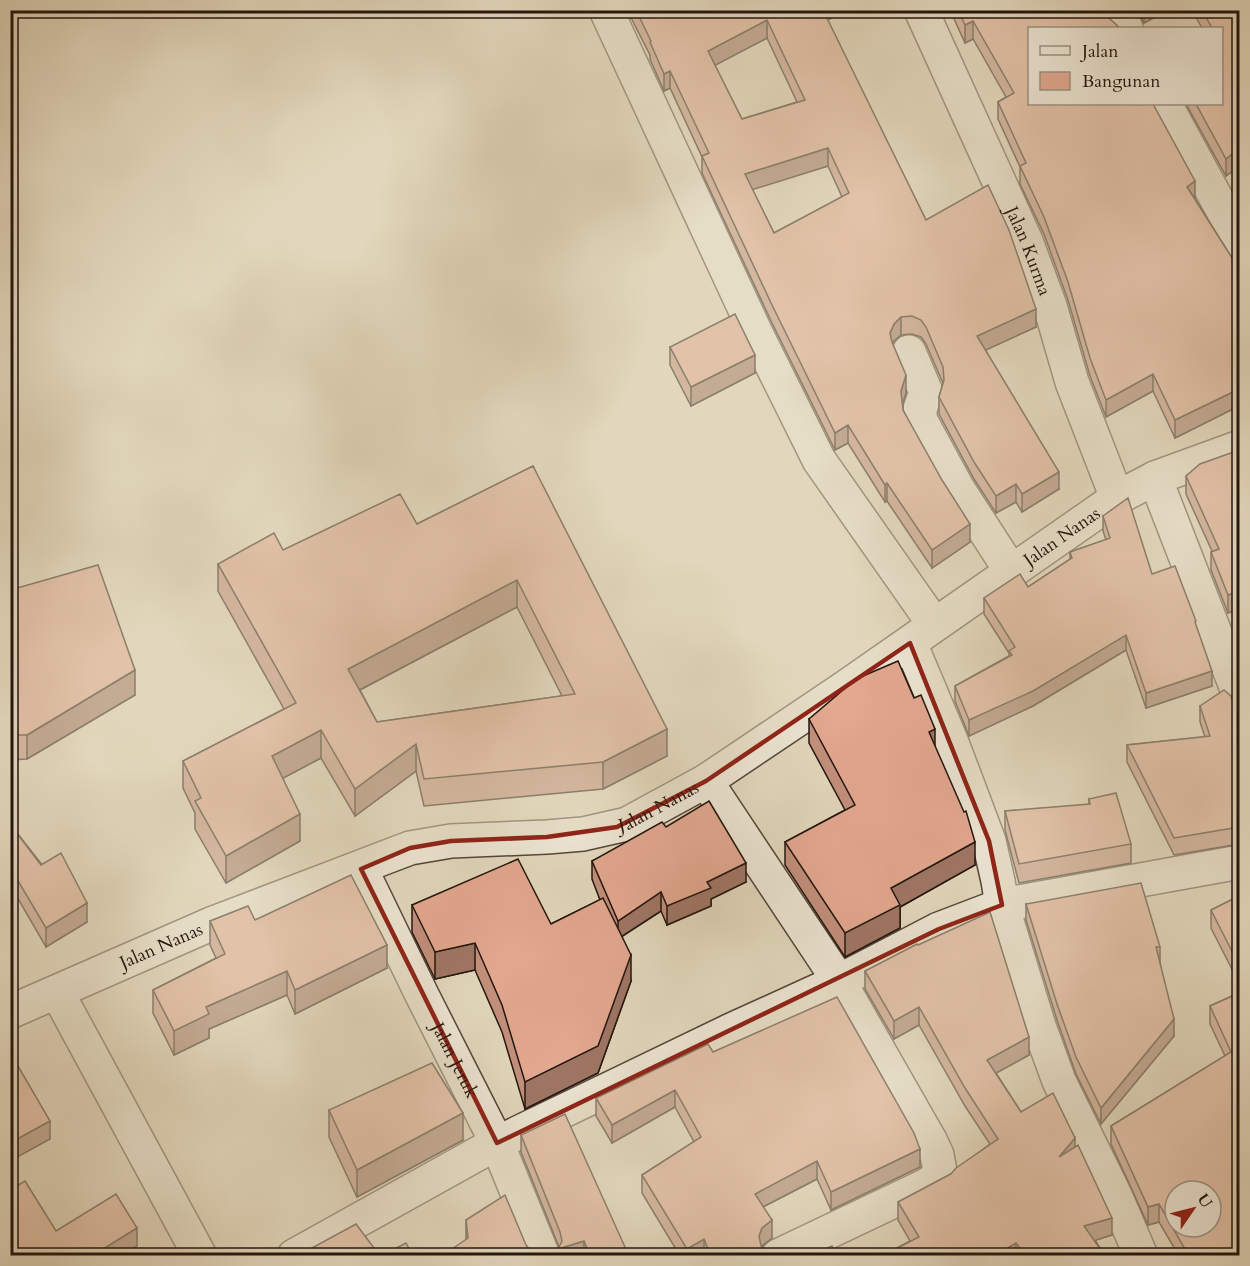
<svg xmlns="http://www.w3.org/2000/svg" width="1250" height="1266" font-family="Cardo,serif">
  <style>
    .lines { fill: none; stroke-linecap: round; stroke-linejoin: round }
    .minor-casing { stroke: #53463a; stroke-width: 36 }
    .minor { stroke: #ece5d3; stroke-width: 33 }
    .wall { fill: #c3907c; stroke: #23150e; stroke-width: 1.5; fill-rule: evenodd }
    .shaded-wall { fill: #9f7665; stroke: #23150e; stroke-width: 1.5 }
    .building { fill: #e3a890; stroke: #23150e; stroke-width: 1.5; fill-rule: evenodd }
    .marked { fill: none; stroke: #8f2418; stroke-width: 4.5; stroke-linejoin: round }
    .labels { text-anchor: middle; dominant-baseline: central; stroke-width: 5; stroke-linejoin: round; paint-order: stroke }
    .street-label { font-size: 18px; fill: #23150e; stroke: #ece5d3 }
  </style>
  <rect width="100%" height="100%" fill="#e2d7bc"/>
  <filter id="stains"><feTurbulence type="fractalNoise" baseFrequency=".00333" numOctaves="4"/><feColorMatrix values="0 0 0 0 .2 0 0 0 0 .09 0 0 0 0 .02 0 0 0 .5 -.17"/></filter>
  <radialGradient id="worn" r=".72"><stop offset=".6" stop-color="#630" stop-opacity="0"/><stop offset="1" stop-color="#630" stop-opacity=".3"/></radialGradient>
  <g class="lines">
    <defs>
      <g id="minor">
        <polyline points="606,10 755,331 819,460 934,624"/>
        <path id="s1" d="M921,10l105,231 24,65 22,76 45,116"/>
        <polyline points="1116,10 1126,28"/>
        <polyline points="1165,104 1240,242"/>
        <polyline points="909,352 926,392 920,409 920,419 958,489 1011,571"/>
        <polyline points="1155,478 1240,697"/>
        <polyline points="910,643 952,743 989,841 998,881 1002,905 1039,1026 1059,1081 1116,1197 1141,1256"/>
        <polyline points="706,781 839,981 931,1142 937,1155 941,1176 925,1186 778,1256"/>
        <path id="s2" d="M361,869l61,126 75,148 46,113"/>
        <polyline points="57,992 200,1256"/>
        <path id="s3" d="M10,1012l201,-88 199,-76 41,-7 96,-4 36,-3 44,-10 79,-43 137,-92 274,-191 38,-20 85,-31"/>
        <polyline points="294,1256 497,1143 729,1031 839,981 939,929 1002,905 1240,862"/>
      </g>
    </defs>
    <use href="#minor" class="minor-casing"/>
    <use href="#minor" class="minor"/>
  </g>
  <g class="wall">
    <path d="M627,10h220l-20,10 99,200 110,107 -51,23 74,139 -37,23 -6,-10 -20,11 -22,-34 -35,-65v-17l4,-14 -17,-39 -5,-7 -9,-3 -11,1 -7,6 -1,3 13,49 -3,11v6l67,132 -38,26 -45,-67 -2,1 -37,-59 -13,7 -63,-127 -70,-150v-16l-32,-69 -6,3 -14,-32v-4zM767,38l30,64 -55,17 -28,-54zM828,166l14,31 -68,36 -22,-44z"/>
    <polygon points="950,10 1105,10 1029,28 1195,199 1239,269 1239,406 1175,438 1153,391 1106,417 1090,376 1068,300 1044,234 1020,184 1020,167 998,119 998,102 1006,97 973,39 965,43"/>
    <polygon points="1137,10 1168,10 1144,23"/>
    <polygon points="1192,10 1239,10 1239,166 1226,176 1186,104 1221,104 1221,28 1202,28"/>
    <polygon points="670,347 755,373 691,406 670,365"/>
    <polygon points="1239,450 1239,609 1228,613 1211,570 1211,552 1212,551 1186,494 1186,476"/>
    <path d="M533,466l134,290 -64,33 -179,17 -8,-35 -61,45 -34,-58 -38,20 17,63 -74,42 -31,-54v-16l-12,-25v-27l101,-52 -66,-118v-27l65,-14 134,-26zM517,607l45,89 -185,26 -17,-32z"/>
    <polygon points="1103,516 1196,627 1212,686 1146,708 1126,650 1033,706 969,736 955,701 955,686 1009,656 1009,653 984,614 984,598 1028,587 1070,559 1070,552 1106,540 1103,531"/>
    <polygon points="10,590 135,695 27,759 10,760"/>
    <polygon points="1200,706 1239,723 1239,844 1174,855 1127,762 1127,745 1205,737 1200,722"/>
    <polygon points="809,719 935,747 975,865 900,907 900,928 845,957 785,865 785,842 845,810 809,743"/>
    <polygon points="1089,799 1131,844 1131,863 1019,883 1005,830 1005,811 1089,805"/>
    <polygon points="10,824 87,922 46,947 17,897"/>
    <polygon points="666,827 746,882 711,899 711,906 667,925 661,911 622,936 631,981 598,1073 525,1109 502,1032 475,970 435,979 412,932 412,905 551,924 600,900 592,879 592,861"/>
    <polygon points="1239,896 1239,983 1211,928 1211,910"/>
    <polygon points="1026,904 1160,947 1160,963 1174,1036 1101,1124 1076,1074 1057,1020 1026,920"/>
    <polygon points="255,920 387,968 295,1014 287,995 209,1029 209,1038 174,1055 153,1013 153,990 216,958 210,945 210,921"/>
    <polygon points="918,945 1029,1055 996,1073 1021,1112 1075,1148 1112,1235 1095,1240 1105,1256 882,1256 910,1241 898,1220 898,1202 951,1174 990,1144 965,1106 919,1025 894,1039 865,989 865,971"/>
    <polygon points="1239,993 1239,1256 1179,1256 1159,1222 1148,1225 1111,1144 1111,1126 1225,1056 1210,1024 1210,1006"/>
    <polygon points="713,1052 920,1167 831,1210 817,1179 763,1207 772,1238 762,1247 767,1253 773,1256 680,1256 642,1193 642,1175 694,1142 675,1107 612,1143 596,1116 596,1098"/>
    <polygon points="329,1110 463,1140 357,1197 329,1137"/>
    <polygon points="521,1135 629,1256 558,1256 559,1247 521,1152"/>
    <polygon points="466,1220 526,1245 531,1252 537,1256 466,1240"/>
  </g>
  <g class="shaded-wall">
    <polygon points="820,10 847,10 820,24"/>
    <polygon points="1144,10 1168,10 1144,23"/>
    <polygon points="767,20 767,38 708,69 708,51"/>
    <polygon points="973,21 973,39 965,43 965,25"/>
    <polygon points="670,71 670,88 664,91 664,74"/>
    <polygon points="828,148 828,166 745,192 745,174"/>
    <polygon points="1239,148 1239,166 1226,176 1226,159"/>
    <polygon points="1195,181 1195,199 1187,187"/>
    <polygon points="1239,269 1239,286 1235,271"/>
    <polygon points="1036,309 1036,327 977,354 977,336"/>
    <polygon points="901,317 901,335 894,341 890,350 890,333 894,324"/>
    <polygon points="755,355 755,373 691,406 691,387"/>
    <polygon points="1153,374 1153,391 1106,417 1106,400"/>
    <polygon points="906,375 906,393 901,409 901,391"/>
    <polygon points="1239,389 1239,406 1175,438 1175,420"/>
    <polygon points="848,425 848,443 835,450 835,433"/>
    <polygon points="1059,472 1059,489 1022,512 1022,494"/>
    <polygon points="887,483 887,501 885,502 885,485"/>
    <polygon points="1016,484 1016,502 996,513 996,496"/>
    <polygon points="970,524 970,542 932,568 932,550"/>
    <polygon points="517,580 517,607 348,696 348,669"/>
    <polygon points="1239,591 1239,609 1228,613 1228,595"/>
    <polygon points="1126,635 1126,650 1033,706 969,736 969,720"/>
    <polygon points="135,670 135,695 27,759 27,735"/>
    <polygon points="1212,671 1212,686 1146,708 1146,693"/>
    <polygon points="667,729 667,756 603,789 603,762"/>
    <polygon points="935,729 935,752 929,732"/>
    <polygon points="321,730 321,758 272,784 272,756"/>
    <polygon points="416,744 416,771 355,816 355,789"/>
    <polygon points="300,814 300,841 226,883 226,856"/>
    <polygon points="975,842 975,865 900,907 900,928 845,957 845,933 891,888"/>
    <polygon points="746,863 746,882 711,899 711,906 667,925 667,906 707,882"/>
    <polygon points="17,879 17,897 10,902 10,883"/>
    <polygon points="661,892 661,911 618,939 618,921"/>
    <polygon points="87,903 87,922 46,947 46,928"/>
    <polygon points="475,943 475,970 435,979 435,952"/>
    <polygon points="387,945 387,968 295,1014 295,990"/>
    <polygon points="631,955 631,981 598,1073 525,1109 525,1082"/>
    <polygon points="287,971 287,995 209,1029 209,1038 174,1055 174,1031 206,1007"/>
    <polygon points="919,1007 919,1025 894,1039 894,1021"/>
    <polygon points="1174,1019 1174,1036 1101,1124 1101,1108"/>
    <polygon points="1029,1037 1029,1055 987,1078 987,1060"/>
    <polygon points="675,1090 675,1107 612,1143 612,1125"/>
    <polygon points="463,1113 463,1140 357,1197 357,1170"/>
    <polygon points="50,1121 50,1139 10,1161 10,1143"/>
    <polygon points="1075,1138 1075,1156 1059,1157"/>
    <polygon points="920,1149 920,1167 831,1210 831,1192"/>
    <polygon points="817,1161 817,1179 755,1211 755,1194"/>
    <polygon points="1159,1204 1159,1222 1148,1225 1148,1207"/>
    <polygon points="1112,1218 1112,1235 1084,1244 1084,1226"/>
    <polygon points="772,1220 772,1238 762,1246 759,1254 759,1236 762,1228"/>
    <polygon points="137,1228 137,1246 121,1256 98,1256 98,1252"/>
    <polygon points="704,1239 704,1256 687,1256 687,1249"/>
    <polygon points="584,1241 584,1256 558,1256 558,1249"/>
    <polygon points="1016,1243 1016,1256 994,1256"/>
  </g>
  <g class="building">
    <path d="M636,10h187l103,210 62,-35 21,45 27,79 -59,27 82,136 -37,22 -6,-10 -20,12 -22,-34 -35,-65 5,-17 -1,-13 -17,-40 -5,-7 -9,-4 -11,1 -7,7 -4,9 2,9 14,33 -5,16 2,19 39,70 28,44 -38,26 -45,-67 -2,2 -37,-60 -13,8 -63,-128 -70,-149 7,-3 -39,-82 -6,3 -14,-32 1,-1zM767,20l38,80 -63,19 -34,-68zM828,148l21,45 -75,40 -29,-59z"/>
    <polygon points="958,10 1105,10 1110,19 1120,28 1121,28 1029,28 1029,104 1153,104 1195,181 1187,187 1239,269 1235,271 1239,279 1239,389 1175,420 1153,374 1106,400 1090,358 1068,282 1044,217 1020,166 1026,163 998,102 1014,93 973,21 965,25"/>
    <polygon points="1202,10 1239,10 1239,148 1226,159 1196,104 1221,104 1221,28 1212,28"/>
    <polygon points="735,314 755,355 691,387 670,347"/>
    <polygon points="1239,450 1239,591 1228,595 1211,552 1219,549 1186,476 1200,464"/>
    <path d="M533,466l134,263 -64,33 -179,17 -8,-35 -61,45 -34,-59 -49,26 28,58 -74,42 -31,-55 6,-3 -18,-37 113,-58 -78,-139 56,-31 9,17 117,-56 17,30zM517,580l58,114 -198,28 -29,-53z"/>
    <polygon points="1128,498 1152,574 1175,566 1196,621 1195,622 1212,671 1146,693 1126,635 1033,691 969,720 955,686 1012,655 1009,651 1015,647 984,598 1020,574 1028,587 1072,558 1070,552 1110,538 1103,516"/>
    <polygon points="98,565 135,670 27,735 10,735 10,590"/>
    <polygon points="898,661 914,698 921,695 935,729 929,732 964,812 966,811 975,842 891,888 900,905 845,933 785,842 855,805 809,719 856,679"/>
    <polygon points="1224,690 1231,696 1239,723 1239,827 1174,838 1127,745 1210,736 1200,706"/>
    <polygon points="1116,793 1131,844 1019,864 1005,811 1090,804 1089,799"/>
    <polygon points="709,801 746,863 707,882 711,888 667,906 661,892 618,921 592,861 662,822 666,827"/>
    <polygon points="10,824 41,865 61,853 87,903 46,928 17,879 10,883"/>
    <polygon points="518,859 551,924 603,898 631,955 598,1046 525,1082 502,1005 475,943 435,952 412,905"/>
    <polygon points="351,875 387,945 295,990 287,971 206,1007 209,1014 174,1031 153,990 225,954 210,921 248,906 255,920"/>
    <polygon points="1141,883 1160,947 1156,947 1174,1019 1101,1108 1076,1057 1057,1004 1026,904"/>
    <polygon points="1239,896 1239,965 1211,910"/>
    <polygon points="990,912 1029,1037 987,1060 1021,1112 1053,1093 1075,1138 1059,1157 1078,1145 1112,1218 1084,1226 1105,1256 1026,1256 1016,1243 994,1256 882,1256 919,1237 898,1202 951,1174 956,1168 998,1139 965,1088 919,1007 894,1021 865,971 917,944 918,945"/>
    <path d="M1239,993v263h-50l-30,-52 -11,3 -37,-81 120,-74 -21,-46zM1175,1191h36v36h-36z"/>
    <polygon points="837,997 914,1133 920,1149 831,1192 817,1161 755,1194 772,1220 762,1228 759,1236 761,1246 767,1253 773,1256 711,1256 704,1239 687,1249 642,1175 701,1137 675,1090 612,1125 596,1098 708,1044 713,1052"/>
    <polygon points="10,1054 11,1054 50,1121 10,1143"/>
    <polygon points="432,1063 463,1113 357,1170 329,1110"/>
    <polygon points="565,1114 629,1256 590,1256 584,1241 558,1249 562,1241 560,1232 521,1135"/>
    <polygon points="25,1181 56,1231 116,1194 137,1228 98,1252 100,1256 10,1256 10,1190"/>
    <polygon points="505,1195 526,1245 531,1252 537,1255 535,1256 442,1256 468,1238 466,1220"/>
    <polygon points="356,1224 380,1256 299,1255"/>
    <polygon points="406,1243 413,1256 381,1256"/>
    <polygon points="832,1246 836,1256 809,1256"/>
    <polygon points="792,1252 793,1256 780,1256"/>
  </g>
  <path d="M0 0H1250V1266H0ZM910,643l79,198 13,64 -63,24 -442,214 -136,-274 49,-21 41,-7 96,-4 70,-10 89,-46z" fill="#e2d7bc" fill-opacity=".55" fill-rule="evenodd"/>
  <path class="marked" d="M910,643l79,198 13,64 -63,24 -442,214 -136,-274 49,-21 41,-7 96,-4 70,-10 89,-46z"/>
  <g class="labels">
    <g class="street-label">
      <text stroke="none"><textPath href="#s1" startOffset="264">Jalan Kurma</textPath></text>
      <text stroke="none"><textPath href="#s3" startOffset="1173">Jalan Nanas</textPath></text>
      <text stroke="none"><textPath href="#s3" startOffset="687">Jalan Nanas</textPath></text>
      <text stroke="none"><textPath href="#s3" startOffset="165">Jalan Nanas</textPath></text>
      <text stroke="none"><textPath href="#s2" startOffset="213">Jalan Jeruk</textPath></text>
    </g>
  </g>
  <rect width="1250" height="1266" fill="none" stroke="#e2d7bc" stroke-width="36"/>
  <rect x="12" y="12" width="1226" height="1242" fill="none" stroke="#23150e" stroke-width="3"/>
  <rect x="18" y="18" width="1214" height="1230" fill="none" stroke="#23150e" stroke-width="1.5"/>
  <rect x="1028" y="27" width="195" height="78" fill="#ece5d3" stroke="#9c9284" stroke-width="1.5"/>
  <rect x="1040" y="46" width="30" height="9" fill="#ece5d3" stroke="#9c9284" stroke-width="1.5"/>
  <text x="1082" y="57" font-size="18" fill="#23150e">Jalan</text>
  <rect x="1040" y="72" width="30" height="18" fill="#e3a890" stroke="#9c9284" stroke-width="1.5"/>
  <text x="1082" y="87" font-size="18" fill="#23150e">Bangunan</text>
  <g transform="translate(1193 1209) rotate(55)"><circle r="28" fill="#ece5d3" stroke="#9c9284" stroke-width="1.5"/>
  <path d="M0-4.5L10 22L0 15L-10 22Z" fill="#8f2418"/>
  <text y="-9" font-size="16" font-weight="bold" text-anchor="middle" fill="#23150e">U</text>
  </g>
  <rect width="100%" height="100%" filter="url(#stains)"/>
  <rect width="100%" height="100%" fill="url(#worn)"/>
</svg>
